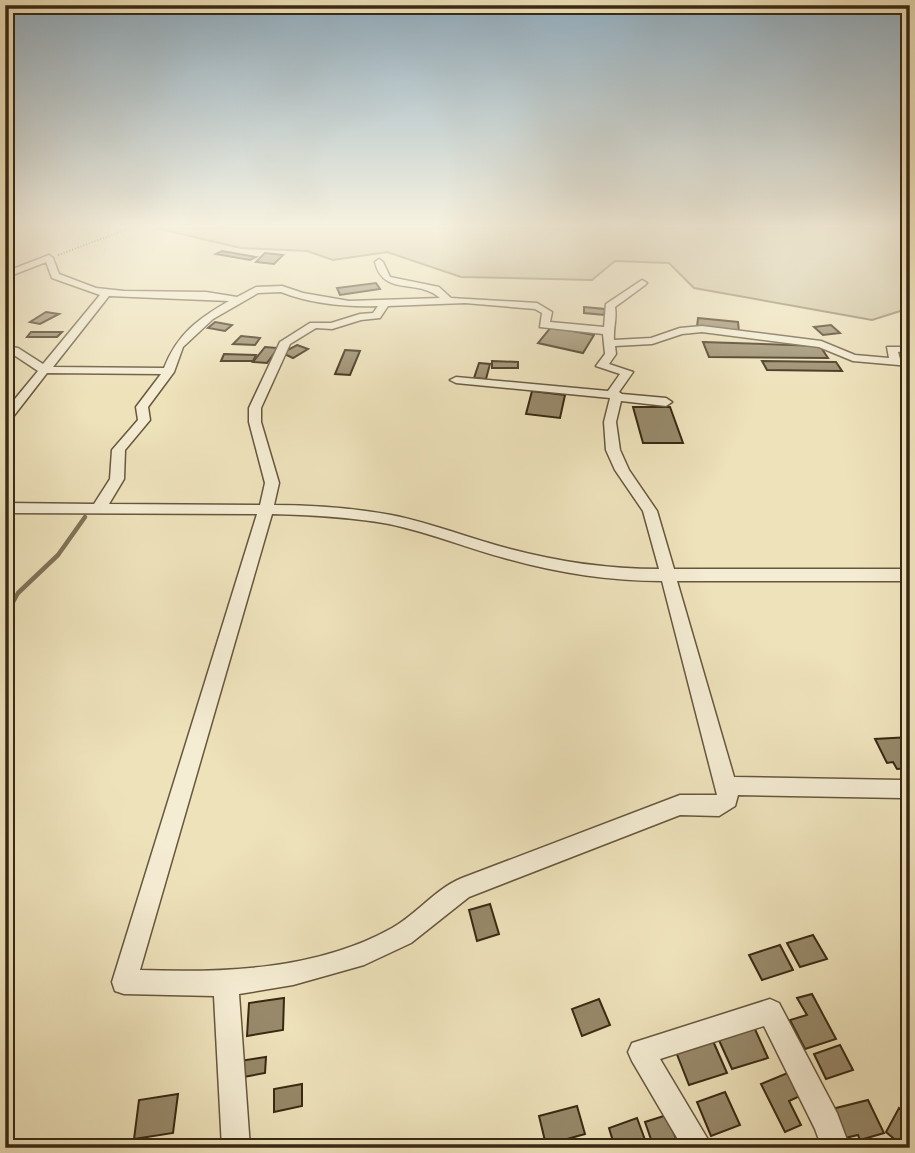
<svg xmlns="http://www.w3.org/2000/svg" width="915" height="1153" font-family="'EB Garamond',serif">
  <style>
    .green { fill: #cfc39e; stroke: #847658; stroke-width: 2 }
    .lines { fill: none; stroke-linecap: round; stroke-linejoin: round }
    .stream { stroke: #807256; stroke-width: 4.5 }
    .building { fill: #97896a; stroke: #392913; stroke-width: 2 }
    .minor-casing { stroke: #66573d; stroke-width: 3 }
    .path { stroke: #392913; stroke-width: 2; stroke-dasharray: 1 2; stroke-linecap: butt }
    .minor { fill: #f4ecd3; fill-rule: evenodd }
  </style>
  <rect width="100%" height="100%" fill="#eee2bb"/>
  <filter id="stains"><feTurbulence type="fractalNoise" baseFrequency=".00286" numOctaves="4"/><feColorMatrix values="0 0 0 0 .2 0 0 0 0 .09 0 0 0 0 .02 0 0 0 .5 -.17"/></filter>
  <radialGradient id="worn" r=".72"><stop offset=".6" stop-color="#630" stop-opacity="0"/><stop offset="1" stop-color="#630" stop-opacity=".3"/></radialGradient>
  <polygon class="green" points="156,228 910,228 910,308 872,320 694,288 669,263 615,261 592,280 461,277 387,252 333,260 307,251 241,248"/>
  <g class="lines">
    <polyline class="stream" points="5,642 13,602 18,593 58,555 85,517"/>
  </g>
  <g class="building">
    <polygon points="222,251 256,257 250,260 216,254"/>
    <polygon points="265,253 283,255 274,264 256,262"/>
    <polygon points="376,283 380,289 340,295 337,288"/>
    <polygon points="584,307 605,309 604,315 584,313"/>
    <polygon points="46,312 59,314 40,324 30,322"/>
    <polygon points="698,318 738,322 739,332 697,327"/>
    <polygon points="215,322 232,325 225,331 208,328"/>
    <polygon points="831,325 840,333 823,335 814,327"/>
    <polygon points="551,327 594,335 583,353 538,343"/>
    <polygon points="31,332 62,332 57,337 27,337"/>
    <polygon points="241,336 260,338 255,345 233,344"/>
    <polygon points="703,342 820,346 828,358 709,357"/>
    <polygon points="297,345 308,349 293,358 282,353"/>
    <polygon points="265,347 278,348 267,363 253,362"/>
    <polygon points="345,350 360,351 350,375 335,374"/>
    <polygon points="224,354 256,355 253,361 221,361"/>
    <polygon points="492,361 518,362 518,368 492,368"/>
    <polygon points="762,361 836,362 842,371 767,370"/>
    <polygon points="479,363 490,364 486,379 474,378"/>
    <polygon points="532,391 565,395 560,418 526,414"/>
    <polygon points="633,407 670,407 683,443 643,443"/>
    <polygon points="910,737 910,761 907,762 910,768 897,769 893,762 887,763 875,739"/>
    <polygon points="490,904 499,934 477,941 469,910"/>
    <polygon points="813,935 827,959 800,967 787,943"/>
    <polygon points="780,945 793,970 762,980 749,955"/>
    <polygon points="812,994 836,1039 805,1049 790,1020 807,1015 797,998"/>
    <polygon points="284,998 283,1030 247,1036 249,1003"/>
    <polygon points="599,999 610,1025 582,1036 572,1009"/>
    <polygon points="754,1027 768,1058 732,1069 718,1038"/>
    <polygon points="713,1041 727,1073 689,1085 676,1052"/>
    <polygon points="840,1045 853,1070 826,1079 814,1054"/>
    <polygon points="266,1057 265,1073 238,1078 239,1061"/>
    <polygon points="790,1072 802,1095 789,1101 801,1125 785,1132 761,1084"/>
    <polygon points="302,1084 302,1106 274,1112 274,1089"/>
    <polygon points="725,1092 740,1125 711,1136 697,1102"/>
    <polygon points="178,1094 173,1133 134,1139 139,1100"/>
    <polygon points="868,1100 884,1133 860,1140 858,1135 845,1138 832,1109"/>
    <polygon points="577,1106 585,1134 546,1145 539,1116"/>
    <polygon points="899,1108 910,1118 910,1145 907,1143 905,1148 886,1132"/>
    <polygon points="667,1115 678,1144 654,1148 645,1122"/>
    <polygon points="637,1118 648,1148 615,1148 609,1128"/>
  </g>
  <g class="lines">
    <defs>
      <g id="minor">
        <path d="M49,255l4,3 6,16 37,14 28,3 82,1 31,5 19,-10 26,-1 21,7 46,8 91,-3c-22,-20 -57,-1 -65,-36l4,-3 4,3 7,15 49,10 12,11 86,5 15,9 -2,10 54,5 2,-23 36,-24 5,3 -2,2 -30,22c2,12 -2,21 -1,33l37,-2 29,-10 22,-2 119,15 34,14 34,3 -2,-11h17v4l-6,1 2,7 10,1v6l-57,-5 -34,-14 -117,-15 -20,2 -30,10 -37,2 1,8 -7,10 24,8 -14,20 3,2 44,4 6,4 -6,4 -45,-5 -5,21 4,28 9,20 28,41 17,58h236v12h-233l57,196 167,3 9,3v18l-9,-3 -163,-3 -3,11 -16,10 -39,-1 -211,82 -58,46 -47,22 -71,20 -54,9 11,154h-28l-8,-152 -90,-2 -9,-3 -3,-9 145,-468 -252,-1v-10l89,1 16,-25 2,-29 26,-30 -2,-13 25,-33 -114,-1 -38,49 -4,1v-12l33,-40 -27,-18 -6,-1v-6l13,2 25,16 57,-69 -48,-17 -6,-16 -41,16v-6zM281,292c31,12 64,15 97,14l-5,7 -13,1 -29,9h-21l-30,19 -31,66v14l16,61 -5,22 -151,-1 15,-25 1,-29 25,-30 -2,-13 26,-35 9,-25 30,-28 45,-26zM109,296l120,5c-31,18 -51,32 -65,67l-111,-1zM465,303l70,6 7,4 -2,14 63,7 2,20 -9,12 24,8 -12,17 -152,-14 -6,3 6,3 154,15 -6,24 2,28 9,20 28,41 16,58c-51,0 -100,-7 -149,-20 -39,-10 -78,-26 -119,-34 -38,-7 -78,-10 -117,-10l5,-22 -18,-61v-14l29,-64 26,-16 16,1 29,-9 19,-2 8,-12zM272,514c39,1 78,3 117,10 40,8 80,25 119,35 50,14 101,22 154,22l55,214h-37l-218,83c-27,11 -45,36 -70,50 -75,42 -169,45 -252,42z"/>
        <polygon points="770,999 779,1003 837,1113 850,1148 822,1148 815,1129 764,1026 660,1059 713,1148 683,1148 632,1061 628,1052 632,1043"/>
      </g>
    </defs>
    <use href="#minor" class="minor-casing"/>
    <polyline class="path" points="58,255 130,228"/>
    <use href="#minor" class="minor"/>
  </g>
  <linearGradient id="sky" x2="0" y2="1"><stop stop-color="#91adbf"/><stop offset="0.58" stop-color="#f7f2e0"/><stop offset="1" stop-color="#f7f2e0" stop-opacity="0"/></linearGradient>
  <rect width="915" height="390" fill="url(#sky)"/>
  <rect width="915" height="1153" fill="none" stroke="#eee2bb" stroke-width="28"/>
  <rect x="7" y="7" width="901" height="1139" fill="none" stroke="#392913" stroke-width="3.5"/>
  <rect x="14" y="14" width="887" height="1125" fill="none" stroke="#392913" stroke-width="2"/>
  <rect width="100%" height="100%" filter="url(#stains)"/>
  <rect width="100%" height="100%" fill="url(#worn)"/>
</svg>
